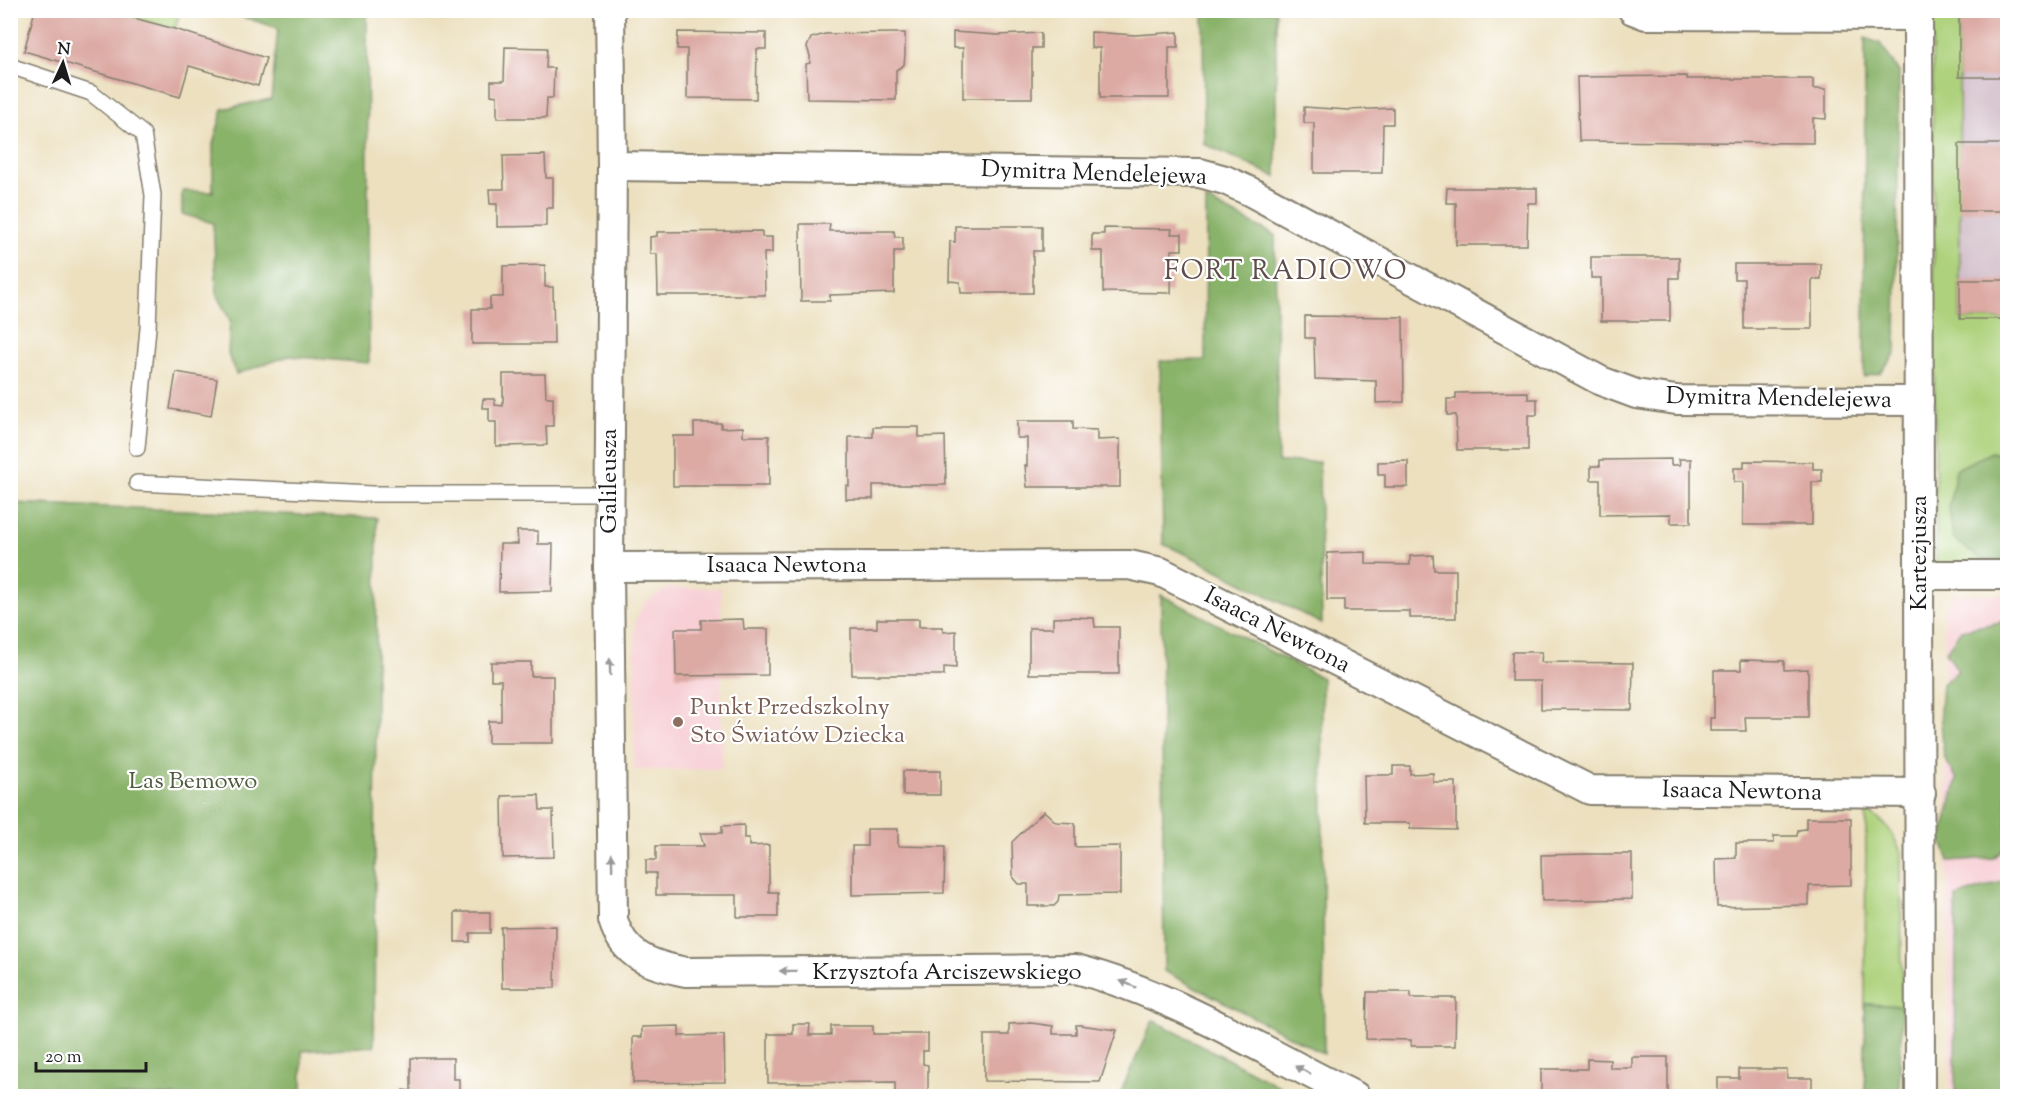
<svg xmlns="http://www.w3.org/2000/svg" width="2018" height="1107" font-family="'Sorts Mill Goudy',serif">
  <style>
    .built { fill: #f7cfd4 }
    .industrial { fill: #d2bdc8 }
    .green { fill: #add17b; stroke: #64764c; stroke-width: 1.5 }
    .forest { fill: #8ab36b; stroke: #536844; stroke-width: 1.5 }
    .building { fill: #dca9a3 }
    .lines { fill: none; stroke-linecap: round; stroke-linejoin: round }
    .lane-casing { stroke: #847e6e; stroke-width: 18 }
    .street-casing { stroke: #847e6e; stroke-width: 32 }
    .lane { stroke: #fff; stroke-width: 15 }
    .street { stroke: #fff; stroke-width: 28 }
    .oneway { fill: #999 }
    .education-dot { fill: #8d6e63; stroke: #fff; stroke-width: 2 }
    .labels { text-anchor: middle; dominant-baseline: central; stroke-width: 4.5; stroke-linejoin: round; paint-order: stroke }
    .street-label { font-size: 24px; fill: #1c1c1c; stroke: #fff }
    .education-label { font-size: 24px; fill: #785e54; stroke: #fff; text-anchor: start }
    .park-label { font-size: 24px; fill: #4f5b3d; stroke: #fff }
    .quarter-label { font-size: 27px; letter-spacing: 1.5px; fill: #5f4d4b; stroke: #fff }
  </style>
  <rect width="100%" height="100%" fill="#fff"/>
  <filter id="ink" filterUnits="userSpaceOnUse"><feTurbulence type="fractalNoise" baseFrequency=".0167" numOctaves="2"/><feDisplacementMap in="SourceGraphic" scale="12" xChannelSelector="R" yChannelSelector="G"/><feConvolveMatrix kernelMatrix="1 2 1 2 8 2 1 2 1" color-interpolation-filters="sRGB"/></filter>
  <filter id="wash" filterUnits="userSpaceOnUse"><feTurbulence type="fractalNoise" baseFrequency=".008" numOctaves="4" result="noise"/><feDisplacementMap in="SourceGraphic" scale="24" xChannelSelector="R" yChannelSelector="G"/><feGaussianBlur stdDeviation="1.35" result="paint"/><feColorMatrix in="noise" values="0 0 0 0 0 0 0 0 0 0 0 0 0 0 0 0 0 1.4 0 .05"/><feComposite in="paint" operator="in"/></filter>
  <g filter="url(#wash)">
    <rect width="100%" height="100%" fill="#ece0bf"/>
    <g class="built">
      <polygon points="669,588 721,588 722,769 634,770 635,620 645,602"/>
      <polygon points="1955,594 2007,595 2007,1096 1950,1096 1944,611"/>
    </g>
    <polygon class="industrial" points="1959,11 2007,11 2007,319 1960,319"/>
    <g class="green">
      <polygon points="104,11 180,11 175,29"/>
      <polygon points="1932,11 1959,11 1960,319 2007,319 2007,568 1936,570"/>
      <path d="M1866,812c19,7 27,22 35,40l1,154 -37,-2z"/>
    </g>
    <g class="forest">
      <polygon points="224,11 367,11 369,363 289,356 236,374 228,354 230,320 217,296 213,223 182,214 182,191 213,192 213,144 223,109 271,99 278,28"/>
      <polygon points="1203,11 1276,11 1276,177 1204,144"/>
      <polygon points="1865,38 1881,44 1899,72 1896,353 1880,373 1864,377"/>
      <polygon points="1206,200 1275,235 1278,462 1319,462 1322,624 1190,556 1163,544 1160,361 1205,360"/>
      <polygon points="1992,452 2007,458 2007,560 1981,559 1953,538 1949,508 1956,469"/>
      <polygon points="11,503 377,518 374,1046 302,1051 302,1096 11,1096"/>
      <polygon points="1161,595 1322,678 1324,1054 1164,971"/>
      <polygon points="2007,621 2007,846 1994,858 1949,861 1941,839 1957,779 1944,757 1940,712 1942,684 1958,671 1946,651 1961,630"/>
      <polygon points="2007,880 2007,1096 1955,1096 1956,897"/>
      <polygon points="1865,1004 1902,1006 1899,1096 1865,1096"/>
      <polygon points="1153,1020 1298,1096 1119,1096"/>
    </g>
    <g id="blocks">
      <g class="building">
        <polygon points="35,10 104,10 175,29 266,58 258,86 189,66 180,97 24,51"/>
        <rect x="1959" y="10" width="48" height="67"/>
        <polygon points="678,32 766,33 766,49 757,49 756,99 687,98 687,49 677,49"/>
        <polygon points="953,32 998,35 1041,33 1041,48 1032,48 1032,98 963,98 963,48 953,48"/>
        <polygon points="1091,32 1135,35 1178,32 1178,47 1169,47 1169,98 1100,98 1100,48 1091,48"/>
        <polygon points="896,33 905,33 905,54 904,65 896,70 896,100 807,99 806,64 810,63 810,56 807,47 811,38 825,34"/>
        <polygon points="505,47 547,48 546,68 554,68 553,98 547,98 546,118 497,118 497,96 491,95 491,81 504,81"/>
        <polygon points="1687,76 1687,79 1813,79 1813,89 1826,89 1826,119 1813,118 1813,143 1579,141 1577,77"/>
        <polygon points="1304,107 1348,110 1393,108 1393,124 1383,124 1382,173 1314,173 1314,123 1304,123"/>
        <rect x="1959" y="144" width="48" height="67"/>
        <polygon points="545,155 546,178 553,178 553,208 546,208 546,226 497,227 497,204 490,204 489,189 504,189 503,156"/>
        <polygon points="1447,188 1537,188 1537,203 1528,203 1527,245 1456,245 1456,203 1446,203"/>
        <polygon points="800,224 830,224 829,231 894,231 895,237 903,237 903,251 894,251 894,293 830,295 830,301 801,301"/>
        <polygon points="955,226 1042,226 1042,251 1033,251 1033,293 961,293 960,282 949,281 950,241 955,242"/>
        <polygon points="1104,228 1172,229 1171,234 1182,234 1182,250 1172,250 1171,293 1103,292 1103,251 1092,251 1092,234 1104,234"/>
        <polygon points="762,231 762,237 772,237 772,253 764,253 765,295 658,295 657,254 650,254 650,237 657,236 657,232"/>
        <polygon points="1591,257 1679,257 1679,278 1670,278 1670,321 1601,321 1601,278 1591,278"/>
        <polygon points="1734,264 1821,264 1821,279 1812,279 1812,329 1744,329 1744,279 1734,279"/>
        <polygon points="545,265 545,287 553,287 554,344 472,344 472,309 490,309 490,297 503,297 503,266"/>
        <rect x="1960" y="280" width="47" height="39"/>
        <polygon points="1305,316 1403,317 1404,402 1376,403 1376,381 1315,379 1314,338 1305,338"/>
        <polygon points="176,372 217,379 211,416 170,409"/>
        <polygon points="503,374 545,374 546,397 553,397 553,426 546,426 547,445 496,446 496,422 489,422 489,408 482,408 483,399 495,399 495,405 503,406"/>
        <polygon points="1528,392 1528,399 1537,399 1537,415 1528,415 1528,450 1457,450 1456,415 1447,415 1447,399 1456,399 1456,393"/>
        <polygon points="1017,421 1073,421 1073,429 1097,430 1097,440 1120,439 1120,487 1027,487 1025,465 1027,466 1027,438 1017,438"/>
        <polygon points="694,423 721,423 721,428 743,427 743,436 769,436 769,486 673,486 673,436 694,436"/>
        <polygon points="873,427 919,427 919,437 945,436 946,485 873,485 873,499 846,499 846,485 849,486 849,437 873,437"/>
        <polygon points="1671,459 1671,465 1680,465 1679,459 1691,459 1691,523 1671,523 1671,514 1600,515 1600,480 1591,480 1591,466 1600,466 1600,460"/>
        <polygon points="1408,461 1408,487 1385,487 1385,475 1378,475 1378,462"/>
        <polygon points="1744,461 1813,462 1813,469 1822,469 1822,482 1812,482 1812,525 1743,525 1743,482 1734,482 1734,468 1744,468"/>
        <polygon points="517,531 538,531 538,544 553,544 552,591 499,592 500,544 518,544"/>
        <polygon points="1366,552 1366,564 1410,565 1410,556 1433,555 1434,570 1456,570 1456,618 1410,618 1410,611 1344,611 1344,600 1327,600 1327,553"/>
        <polygon points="1074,617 1094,618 1095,627 1119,627 1119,674 1029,674 1029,628 1053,628 1053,618"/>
        <polygon points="743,619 744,629 768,629 768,675 676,676 675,629 701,629 701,620"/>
        <polygon points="877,619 919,619 919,627 943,627 943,632 956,631 956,668 944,667 944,675 852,675 851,628 877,628"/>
        <polygon points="1512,652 1542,652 1541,662 1633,663 1632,710 1541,709 1541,681 1511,681"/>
        <polygon points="1741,660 1784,661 1784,670 1808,669 1808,717 1745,717 1746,731 1710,731 1710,718 1714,718 1714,670 1741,670"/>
        <polygon points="491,662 531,662 531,676 553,676 553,743 488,743 488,721 501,721 501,680 491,680"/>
        <polygon points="1393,766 1410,766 1410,774 1433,773 1433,782 1456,782 1456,830 1410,829 1410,823 1365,823 1364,775 1393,775"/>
        <rect x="903" y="771" width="37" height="24"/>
        <polygon points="539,795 540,810 553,810 554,857 503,858 502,796"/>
        <polygon points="1044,811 1056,822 1075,823 1075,847 1120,846 1120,894 1059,895 1058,902 1054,906 1028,906 1028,884 1019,884 1013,877 1012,842"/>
        <polygon points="1806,818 1851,818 1851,885 1809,886 1809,905 1717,907 1716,859 1736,858 1736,843 1774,843 1774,836 1797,836 1798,830 1806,829"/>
        <polygon points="744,825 744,838 749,838 749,846 769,845 769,892 778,892 778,917 737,917 737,895 656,895 656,873 646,873 646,860 656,860 656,846 704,846 700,833 722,833 722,826"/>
        <polygon points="867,829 898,829 898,846 945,847 944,893 852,895 852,846 867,846"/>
        <polygon points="1587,854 1632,854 1632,899 1542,901 1541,855"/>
        <polygon points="455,912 490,912 490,933 470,933 470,942 455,942"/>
        <polygon points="556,926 555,988 502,988 501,927"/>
        <polygon points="1367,992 1411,992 1411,998 1456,998 1455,1046 1411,1046 1411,1040 1366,1039"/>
        <polygon points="1031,1023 1053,1026 1053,1034 1076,1034 1076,1025 1080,1025 1117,1030 1100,1082 984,1081 984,1035 1009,1035 1009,1024"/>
        <polygon points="793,1024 810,1024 809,1035 831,1035 831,1026 873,1026 873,1034 928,1034 928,1051 923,1051 923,1064 928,1065 928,1096 895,1096 895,1082 768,1083 768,1034 793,1034"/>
        <polygon points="679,1026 679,1036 724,1035 725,1082 633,1083 633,1037 642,1037 642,1027"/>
        <polygon points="1632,1057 1668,1057 1668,1096 1541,1096 1541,1069 1587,1069 1587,1059 1610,1060 1610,1068 1632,1068"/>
        <polygon points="411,1058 453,1058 453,1079 459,1079 459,1096 403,1096 403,1090 411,1091"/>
        <polygon points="1739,1069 1787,1069 1787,1078 1812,1078 1812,1096 1718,1096 1718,1078 1739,1078"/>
      </g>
    </g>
  </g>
  <g filter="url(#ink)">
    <use href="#blocks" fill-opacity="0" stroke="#847e6e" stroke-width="1.5"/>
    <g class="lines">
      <defs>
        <g id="lane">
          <polyline points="10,66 91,93 143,134 153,195 148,328 137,448"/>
          <polyline points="137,483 372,494 610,494"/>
        </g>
        <g id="street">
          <path d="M610,10l2,156 -3,401 4,353c11,37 38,45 73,52l390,-3c99,26 188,83 279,127"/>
          <polyline points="1633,10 1646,15 1918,16"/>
          <polyline points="1918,10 1920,1096"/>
          <polyline points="612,166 1200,173 1225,180 1249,191 1601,381 1636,394 1676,400 1919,401"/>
          <polyline points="609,567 1129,565 1161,572 1590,790 1921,793"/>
          <polyline points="1921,575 2008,575"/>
        </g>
      </defs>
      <use href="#lane" class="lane-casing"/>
      <use href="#street" class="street-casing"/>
      <use href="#lane" class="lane"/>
      <use href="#street" class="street"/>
    </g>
    <defs><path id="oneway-solid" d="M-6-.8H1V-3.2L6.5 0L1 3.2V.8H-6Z" transform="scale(1.5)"/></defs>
    <g class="oneway">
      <use href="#oneway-solid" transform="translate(610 667) rotate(-91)"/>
      <use href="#oneway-solid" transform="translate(612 862) rotate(-91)"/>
      <use href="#oneway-solid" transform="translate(788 971) rotate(180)"/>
      <use href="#oneway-solid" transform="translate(1128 984) rotate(-157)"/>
      <use href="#oneway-solid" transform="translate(1303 1070) rotate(-153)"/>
    </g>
  </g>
  <circle class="education-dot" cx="678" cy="722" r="6"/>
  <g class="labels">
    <g class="street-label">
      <text transform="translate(1094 174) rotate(2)">Dymitra Mendelejewa</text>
      <text transform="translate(1779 399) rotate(1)">Dymitra Mendelejewa</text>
      <text transform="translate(610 481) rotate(-90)">Galileusza</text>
      <text transform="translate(1920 553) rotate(-90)">Kartezjusza</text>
      <text x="787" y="566">Isaaca Newtona</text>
      <text transform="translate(1277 631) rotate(27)">Isaaca Newtona</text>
      <text transform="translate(1742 792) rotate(1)">Isaaca Newtona</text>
      <text x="947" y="973">Krzysztofa Arciszewskiego</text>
    </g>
    <g class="education-label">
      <text x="690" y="708">Punkt Przedszkolny<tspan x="690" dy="28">Sto Światów Dziecka</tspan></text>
    </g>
    <g class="park-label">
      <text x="193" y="782">Las Bemowo</text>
    </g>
    <g class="quarter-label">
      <text x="1286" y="272">FORT RADIOWO</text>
    </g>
  </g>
  <rect width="2018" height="1107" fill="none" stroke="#fff" stroke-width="36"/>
  <g transform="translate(63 63) rotate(4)" stroke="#ffffff" stroke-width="4.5" paint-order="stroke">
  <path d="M0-4.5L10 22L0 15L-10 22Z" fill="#1c1c1c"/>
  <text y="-9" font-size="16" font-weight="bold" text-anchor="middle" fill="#1c1c1c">N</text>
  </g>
  <path d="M36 1062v9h110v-9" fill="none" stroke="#1c1c1c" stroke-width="3"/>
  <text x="45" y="1062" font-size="18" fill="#1c1c1c" stroke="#ffffff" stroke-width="4.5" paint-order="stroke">20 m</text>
</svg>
